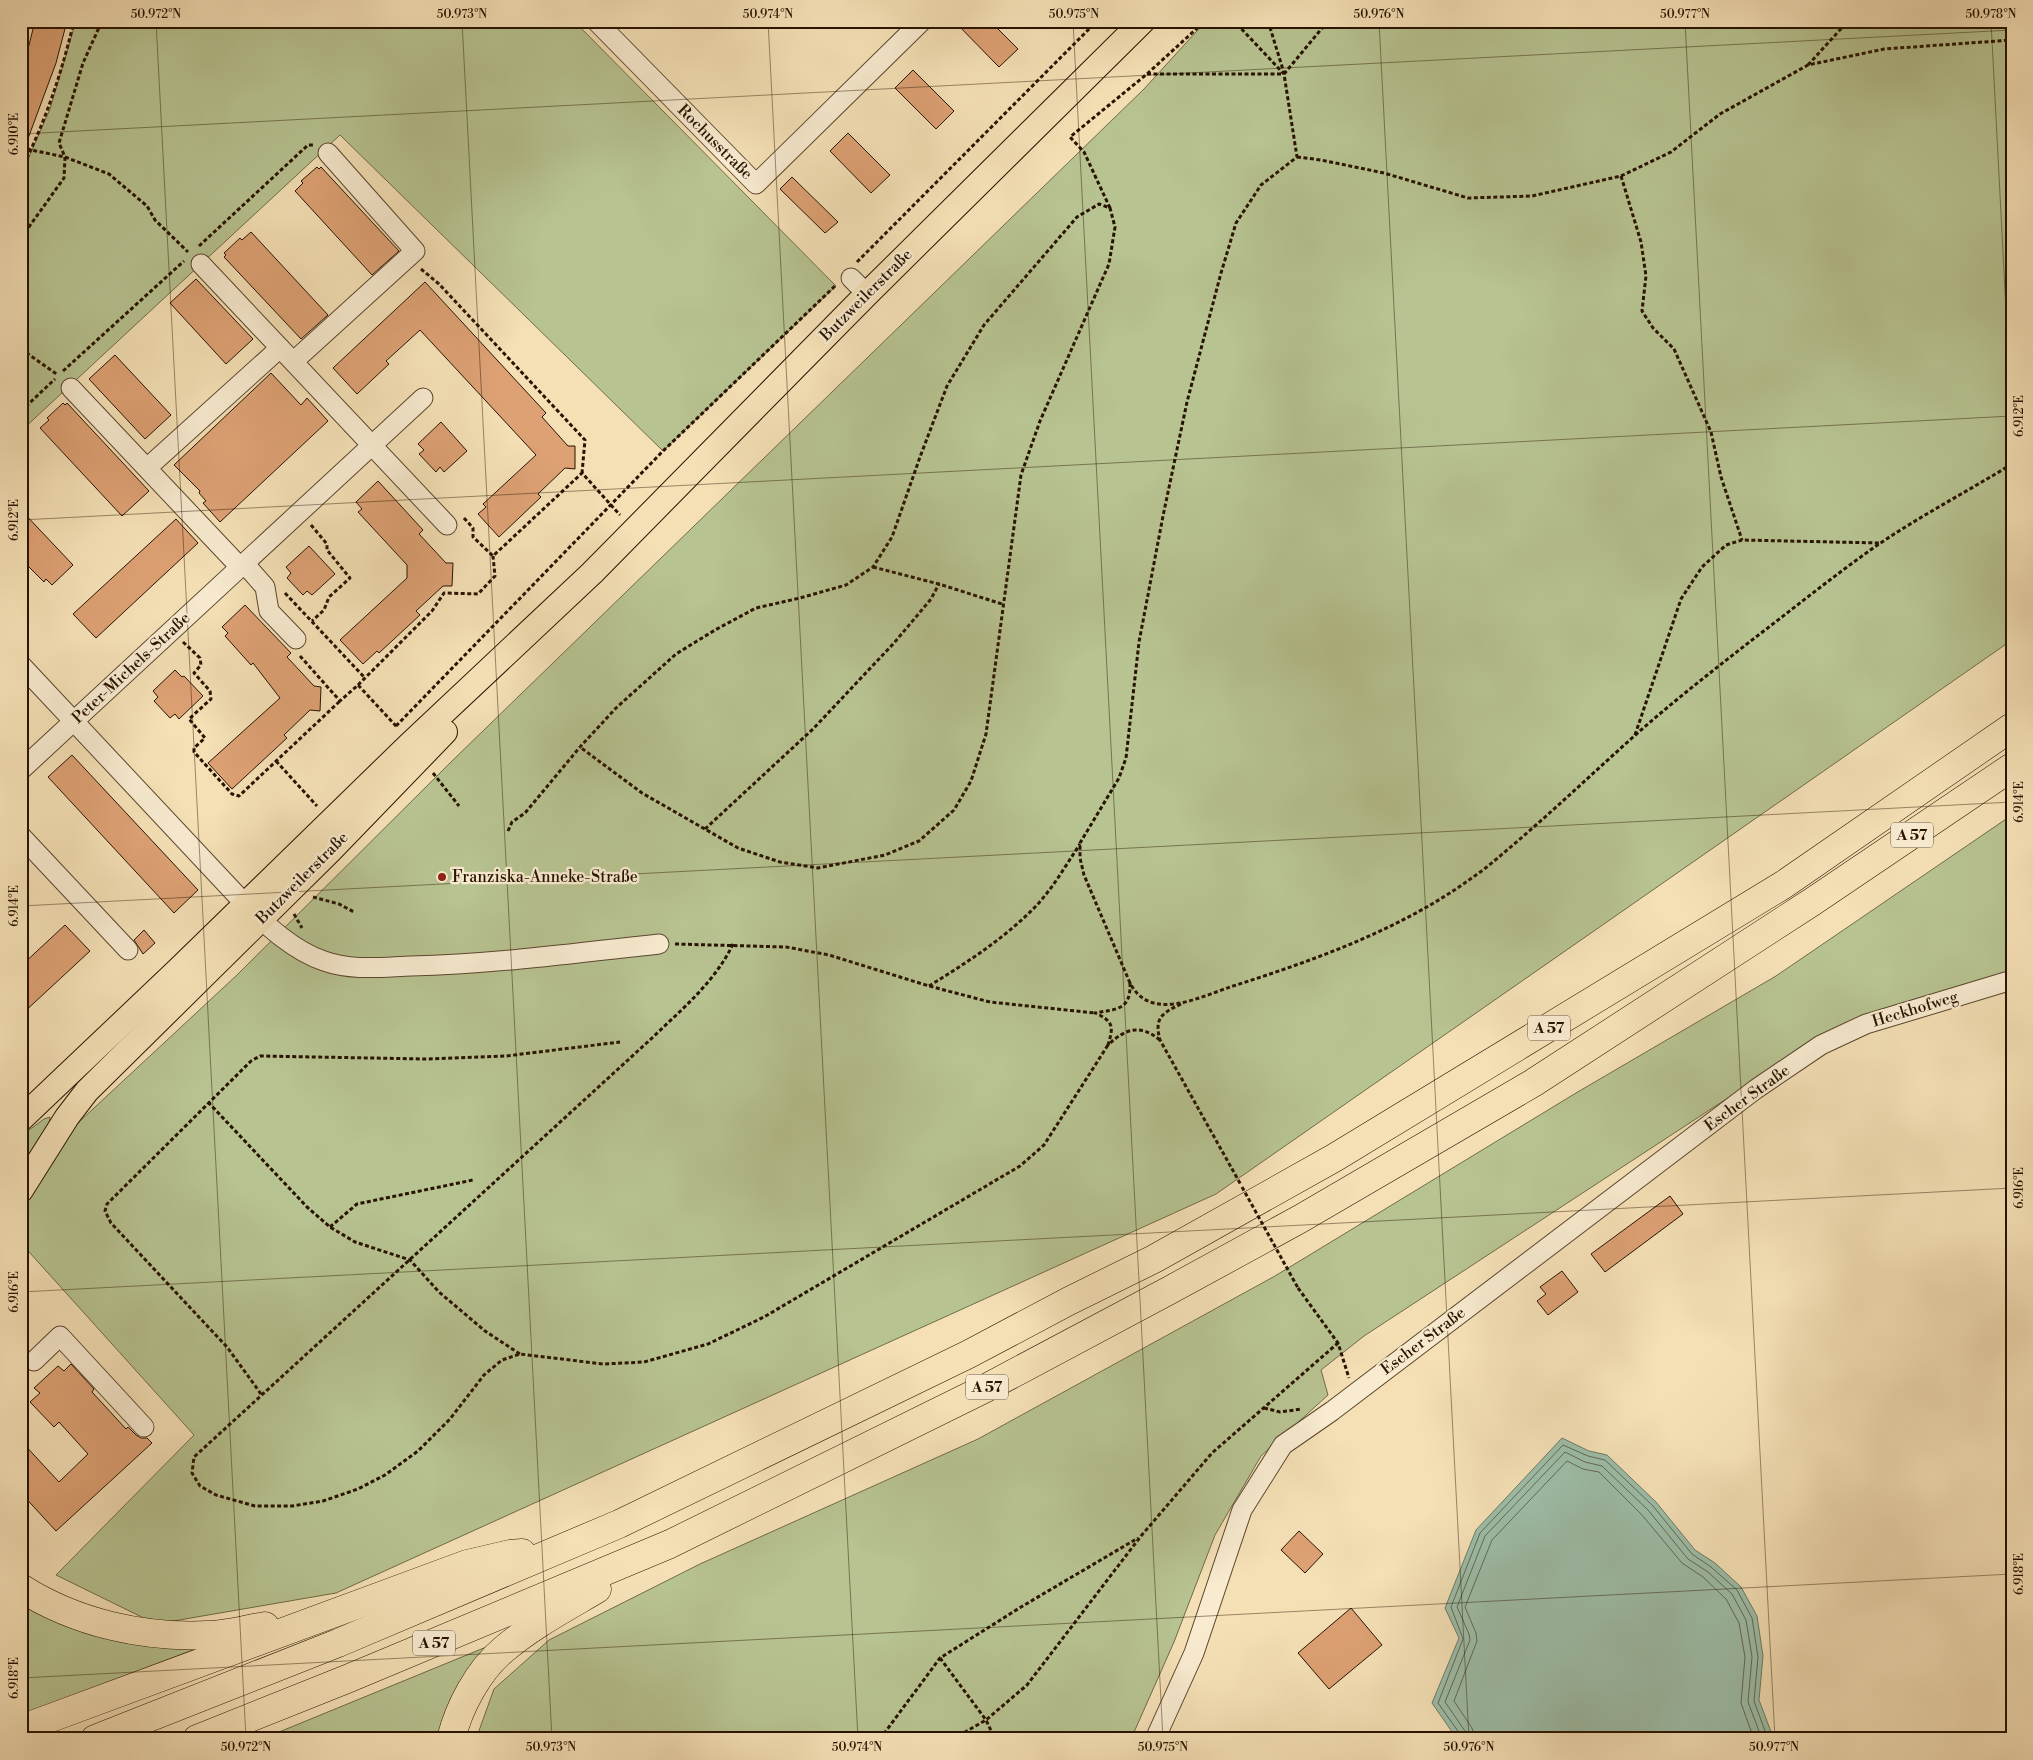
<svg xmlns="http://www.w3.org/2000/svg" width="2033" height="1760" font-family="'Libre Bodoni',serif">
  <style>
    .green { fill: #b7c391; stroke: #706b48 }
    .water { fill: #9dbea9; stroke: #6e7a65 }
    .lines { fill: none; stroke-linecap: round; stroke-linejoin: round }
    .shore { stroke: #626854; stroke-width: 1 }
    .building { fill: #dda174; stroke: #281300 }
    .minor-casing { stroke: #5b462e; stroke-width: 21 }
    .major-casing { stroke: #281300; stroke-width: 26 }
    .highway-casing { stroke: #281300; stroke-width: 29 }
    .path { stroke: #281300; stroke-width: 3; stroke-dasharray: 4 2.5; stroke-linecap: butt }
    .minor { stroke: #f8ebd0; stroke-width: 19 }
    .major { stroke: #f5e0b6; stroke-width: 24 }
    .highway { stroke: #f5e0b6; stroke-width: 28 }
    .path-bridge { stroke: #281300; stroke-width: 3; stroke-dasharray: 4 2.5; stroke-linecap: butt }
    .ticks { fill: none; stroke: #281300; stroke-width: 1; stroke-opacity: 0.45 }
    .poi-dot { fill: #8f2418; stroke: #f8ebd0; stroke-width: 2 }
    .labels { text-anchor: middle; dominant-baseline: central; stroke-width: 4.5; stroke-linejoin: round; paint-order: stroke }
    .shield { fill: #f8ebd0; stroke: #66543e; stroke-width: 1 }
    .shield-label { font-size: 15px; font-weight: bold; fill: #281300 }
    .street-label { font-size: 16px; fill: #281300; stroke: #f8ebd0 }
    .poi-label { font-size: 16px; fill: #281300; stroke: #f8ebd0; text-anchor: start }
    .neatline { fill: none; stroke: #281300; stroke-width: 2 }
    .ticks-label { font-size: 12px; text-anchor: middle; fill: #281300 }
  </style>
  <rect width="100%" height="100%" fill="#f5e0b6"/>
  <filter id="stains"><feTurbulence type="fractalNoise" baseFrequency=".004" numOctaves="4"/><feColorMatrix values="0 0 0 0 .2 0 0 0 0 .09 0 0 0 0 .02 0 0 0 .5 -.17"/></filter>
  <radialGradient id="worn" r=".72"><stop offset=".6" stop-color="#630" stop-opacity="0"/><stop offset="1" stop-color="#630" stop-opacity=".3"/></radialGradient>
  <g class="green">
    <polygon points="76,21 574,21 836,286 663,451 340,135 21,431 21,175 50,109"/>
    <polygon points="1206,21 2012,21 2012,640 1216,1194 336,1593 156,1624 56,1575 194,1435 21,1243 21,1213 65,1135 237,975 451,762 1144,89"/>
    <polygon points="2012,815 2012,971 1864,1015 1818,1039 1364,1336 1321,1370 1328,1395 1261,1456 1215,1535 1174,1642 1131,1739 476,1739 494,1689 549,1640 700,1564 978,1439 1275,1276 1576,1093 1776,976"/>
    <polygon points="50,1117 49,1125 21,1170 21,1136 44,1119"/>
    <polygon points="21,1599 198,1648 21,1715"/>
    <polygon points="496,1643 441,1739 262,1739"/>
  </g>
  <polygon class="water" points="1562,1438 1589,1451 1607,1455 1656,1502 1695,1550 1715,1563 1741,1587 1757,1616 1763,1656 1759,1700 1773,1737 1771,1739 1457,1739 1432,1703 1459,1638 1445,1608 1476,1530"/>
  <g class="lines">
    <g class="shore">
      <polyline points="1461,1739 1460,1734 1438,1703 1463,1639 1451,1607 1480,1533 1563,1445 1588,1456 1605,1460 1653,1506 1692,1554 1711,1567 1737,1590 1752,1618 1758,1657 1754,1701 1768,1739"/>
      <polyline points="1467,1739 1465,1731 1445,1702 1470,1640 1469,1634 1457,1607 1485,1536 1565,1452 1585,1462 1602,1466 1648,1510 1688,1559 1708,1572 1732,1594 1746,1620 1752,1657 1748,1702 1762,1739"/>
      <polyline points="1475,1739 1472,1728 1454,1701 1477,1641 1476,1633 1465,1607 1492,1540 1567,1461 1583,1469 1599,1472 1642,1515 1682,1563 1703,1577 1726,1599 1739,1623 1745,1657 1741,1703 1754,1739"/>
    </g>
  </g>
  <g class="building">
    <polygon points="35,21 67,21 56,63 23,152 21,152 21,47 28,49"/>
    <polygon points="954,21 990,21 1018,49 999,67"/>
    <polygon points="913,70 954,111 936,129 895,88"/>
    <polygon points="848,133 890,175 871,193 830,151"/>
    <polygon points="317,167 319,169 321,167 399,251 372,275 295,191 303,183 301,181"/>
    <polygon points="792,177 838,222 825,233 780,189"/>
    <polygon points="251,232 328,315 301,339 224,257 226,255 224,253 240,238 242,240"/>
    <polygon points="196,279 253,339 226,364 170,303"/>
    <polygon points="425,282 546,413 542,417 568,446 575,446 575,469 565,468 538,494 541,497 499,537 478,514 486,507 483,504 536,455 420,330 386,361 389,364 357,394 333,368"/>
    <polygon points="115,355 171,415 145,439 89,379"/>
    <polygon points="271,373 301,405 307,398 328,421 220,522 203,503 206,501 199,493 200,491 174,465"/>
    <polygon points="63,403 65,405 67,403 149,491 122,516 40,428 49,420 47,418"/>
    <polygon points="441,422 467,451 444,472 440,467 436,472 419,454 424,450 418,444"/>
    <polygon points="378,481 423,530 419,534 446,563 453,563 452,586 443,586 416,611 420,615 379,653 377,651 363,664 340,640 407,578 407,565 358,512 362,509 356,502"/>
    <polygon points="21,510 73,565 52,585 46,579 44,582 21,559"/>
    <polygon points="176,519 198,543 96,638 73,614"/>
    <polygon points="309,546 335,574 312,595 307,591 303,595 287,578 291,573 286,567"/>
    <polygon points="245,605 291,653 287,657 314,686 321,687 320,711 310,710 284,735 287,738 232,789 208,763 280,698 253,663 251,665 225,636 228,633 222,627"/>
    <polygon points="175,670 182,677 184,676 203,696 179,719 175,714 170,718 154,701 158,697 153,691"/>
    <polygon points="72,755 198,890 174,913 48,777"/>
    <polygon points="65,925 90,951 21,1015 21,966"/>
    <polygon points="144,930 155,943 143,954 134,940"/>
    <polygon points="1670,1196 1683,1214 1605,1272 1591,1254"/>
    <polygon points="1562,1271 1578,1292 1548,1315 1537,1301 1546,1294 1540,1287"/>
    <polygon points="71,1364 94,1389 92,1392 126,1429 128,1427 136,1435 141,1438 147,1438 152,1443 56,1531 21,1493 21,1441 59,1482 88,1454 59,1422 54,1427 30,1402 40,1393 34,1388 58,1366 64,1371"/>
    <polygon points="1299,1531 1323,1554 1305,1573 1281,1550"/>
    <polygon points="1351,1608 1382,1645 1329,1689 1298,1653"/>
  </g>
  <g class="lines">
    <defs>
      <g id="minor">
        <polyline points="596,21 756,184 922,21"/>
        <polyline points="201,264 447,525"/>
        <polyline points="851,278 867,294"/>
        <polyline points="294,361 415,251 328,153"/>
        <polyline points="71,388 240,567"/>
        <polyline points="147,468 280,348"/>
        <polyline points="244,563 265,587 269,611 296,639"/>
        <path d="M21,665l224,239c22,22 49,47 79,57 28,10 58,6 87,5 83,-2 166,-13 248,-22"/>
        <polyline points="21,770 423,398"/>
        <polyline points="21,836 128,950"/>
        <polyline points="34,1361 60,1336 144,1427"/>
        <polyline points="1155,1739 1194,1653 1242,1510 1283,1445 1332,1411 1756,1089 1821,1045 1866,1024 2012,980"/>
      </g>
      <g id="major">
        <polyline points="21,1119 179,969 410,744 592,573 867,294 1143,21"/>
        <polyline points="21,1190 67,1117 87,1091 331,850 445,732"/>
      </g>
      <g id="highway">
        <path d="M21,1588c55,35 122,50 187,47 18,0 38,-6 57,-9"/>
        <polyline points="21,1729 467,1564 510,1554 522,1553"/>
        <polyline points="95,1739 338,1643 619,1524 969,1354 1069,1301 1154,1259 1334,1158 1783,885 2012,727"/>
        <polyline points="197,1739 347,1679 670,1544 986,1388 1170,1290 1300,1219 1533,1083 1812,902 2012,767"/>
        <path d="M451,1739c8,-32 27,-68 52,-89 28,-24 62,-42 94,-61"/>
      </g>
    </defs>
    <use href="#minor" class="minor-casing"/>
    <use href="#major" class="major-casing"/>
    <use href="#highway" class="highway-casing"/>
    <g class="path">
      <polyline points="1268,21 1284,73"/>
      <polyline points="1808,65 1848,21"/>
      <polyline points="1147,74 1283,74"/>
      <polyline points="1284,74 1328,21"/>
      <polyline points="21,146 31,150 65,157 109,174 147,206 155,220 188,252"/>
      <polyline points="1297,157 1321,160 1384,173 1468,198 1532,196 1621,176 1671,152 1720,114 1808,65 1884,49 2012,40"/>
      <path d="M21,170c24,-47 41,-98 53,-149"/>
      <polyline points="1621,176 1641,242 1646,276 1642,311 1653,328 1674,349 1711,432 1721,477 1742,540"/>
      <polyline points="1110,208 1084,152 1070,137 1147,74 1205,21"/>
      <polyline points="21,238 64,178 65,157 59,143 83,63 102,21"/>
      <polyline points="199,246 308,145 313,145"/>
      <polyline points="857,262 1097,21"/>
      <polyline points="421,269 439,284 585,440 582,473"/>
      <polyline points="21,349 58,375"/>
      <polyline points="63,371 184,261"/>
      <polyline points="21,411 55,379"/>
      <polyline points="464,518 473,528 473,537 493,556 582,473 620,515"/>
      <polyline points="311,525 327,544 327,550 350,578 329,597 324,610 312,621"/>
      <polyline points="873,567 939,584 1002,604"/>
      <polyline points="285,593 365,678"/>
      <polyline points="183,642 200,658 201,665 194,673 210,691 211,699 189,719 205,738 194,748 194,752 232,794 239,796 340,701"/>
      <polyline points="300,656 340,701 358,685 397,727"/>
      <polyline points="358,685 432,611 444,593 478,594 495,576 493,556"/>
      <polyline points="396,726 663,451 836,285"/>
      <polyline points="1635,735 1681,599 1702,567 1726,545 1742,540 1880,543"/>
      <polyline points="276,761 317,806"/>
      <polyline points="433,773 459,806"/>
      <polyline points="705,829 813,729 894,643 931,599 939,584"/>
      <polyline points="508,831 512,822 525,813 580,747 616,708 676,654 715,630 756,608 800,598 846,585 873,567 892,537 920,457 947,386 984,325 1077,217 1099,204 1110,208 1115,227 1109,264 1040,421 1021,475 986,734 971,781 954,810 919,841 885,855 818,868 780,862 738,848 642,793 580,747"/>
      <polyline points="313,897 339,904 354,912"/>
      <polyline points="294,914 302,928"/>
      <polyline points="675,944 786,947 829,955 929,986 990,1002 1095,1013"/>
      <path d="M733,944c-18,38 -51,65 -81,94l-458,419 -2,16 8,13 16,9 39,11h37l31,-5 35,-12 27,-14 33,-24 32,-32 34,-44 18,-15 18,-6 83,10 41,-2 64,-18 56,-27 256,-151 24,-21 64,-100"/>
      <polyline points="1130,983 1084,875 1080,858 1080,843 1119,778 1126,758 1139,642 1163,516 1187,402 1221,273 1236,223 1261,185 1297,157 1284,74 1234,21"/>
      <path d="M929,986c37,-23 75,-47 107,-80 17,-18 30,-41 44,-62"/>
      <path d="M1181,1004c-19,9 -27,14 -21,36l81,145"/>
      <path d="M1160,1040c-20,-16 -34,-12 -52,5 6,-19 5,-24 -13,-32 22,-4 36,-3 35,-30 20,39 68,15 100,4 85,-27 173,-58 246,-112 13,-9 25,-20 37,-30 41,-35 79,-71 119,-107 38,-34 79,-66 120,-98 42,-32 84,-66 127,-96 43,-29 89,-53 133,-80"/>
      <polyline points="208,1102 307,1207 330,1227 355,1242 410,1260 439,1292 485,1331 520,1354"/>
      <polyline points="330,1227 357,1204 473,1180"/>
      <polyline points="1298,1288 1338,1343 1349,1378"/>
      <polyline points="261,1394 227,1347 111,1223 105,1211 107,1204 251,1061 260,1056 426,1059 506,1056 620,1042"/>
      <polyline points="1264,1408 1280,1412 1302,1409"/>
      <polyline points="940,1658 986,1720 995,1739"/>
      <polyline points="880,1739 940,1658 1021,1607 1138,1538"/>
      <polyline points="953,1739 986,1720 1027,1685 1141,1536 1212,1453 1338,1343"/>
    </g>
    <use href="#minor" class="minor"/>
    <use href="#major" class="major"/>
    <use href="#highway" class="highway"/>
    <polyline class="path-bridge" points="1242,1187 1298,1288"/>
  </g>
  <path class="ticks" d="M156,21l90,1718M462,21l90,1718M768,21l90,1718M1073,21l90,1718M1379,21l90,1718M1685,21l90,1718M1991,21l21,405M21,134l1991,-104M21,520l1991,-104M21,906l1991,-104M21,1292l1991,-104M21,1678l1991,-104"/>
  <circle class="poi-dot" cx="442" cy="877" r="5"/>
  <g class="labels">
    <g class="shield">
      <rect x="1891" y="822.5" width="42" height="25" rx="4"/>
      <rect x="1528" y="1015.5" width="42" height="25" rx="4"/>
      <rect x="966" y="1374.5" width="42" height="25" rx="4"/>
      <rect x="413" y="1630.5" width="42" height="25" rx="4"/>
    </g>
    <g class="shield-label">
      <text x="1912" y="835">A 57</text>
      <text x="1549" y="1028">A 57</text>
      <text x="987" y="1387">A 57</text>
      <text x="434" y="1643">A 57</text>
    </g>
    <g class="street-label">
      <text transform="translate(715 142) rotate(45)">Rochusstraße</text>
      <text transform="translate(866 295) rotate(-45)">Butzweilerstraße</text>
      <text transform="translate(131 668) rotate(-43)">Peter-Michels-Straße</text>
      <text transform="translate(302 878) rotate(-45)">Butzweilerstraße</text>
      <text transform="translate(1915 1009) rotate(-17)">Heckhofweg</text>
      <text transform="translate(1747 1098) rotate(-36)">Escher Straße</text>
      <text transform="translate(1423 1341) rotate(-37)">Escher Straße</text>
    </g>
    <g class="poi-label">
      <text x="452" y="877">Franziska-Anneke-Straße</text>
    </g>
  </g>
  <rect width="2033" height="1760" fill="none" stroke="#f5e0b6" stroke-width="55"/>
  <rect x="28" y="28" width="1978" height="1704" class="neatline"/>
  <g class="ticks-label">
    <text x="156" y="18">50.972°N</text>
    <text x="462" y="18">50.973°N</text>
    <text x="768" y="18">50.974°N</text>
    <text x="1074" y="18">50.975°N</text>
    <text x="1379" y="18">50.976°N</text>
    <text x="1685" y="18">50.977°N</text>
    <text x="1991" y="18">50.978°N</text>
    <text transform="translate(14 134) rotate(-90)" y="4">6.910°E</text>
    <text transform="translate(2019 416) rotate(-90)" y="4">6.912°E</text>
    <text transform="translate(14 520) rotate(-90)" y="4">6.912°E</text>
    <text transform="translate(2019 802) rotate(-90)" y="4">6.914°E</text>
    <text transform="translate(14 906) rotate(-90)" y="4">6.914°E</text>
    <text transform="translate(2019 1188) rotate(-90)" y="4">6.916°E</text>
    <text transform="translate(14 1292) rotate(-90)" y="4">6.916°E</text>
    <text transform="translate(2019 1574) rotate(-90)" y="4">6.918°E</text>
    <text transform="translate(14 1678) rotate(-90)" y="4">6.918°E</text>
    <text x="246" y="1751">50.972°N</text>
    <text x="551" y="1751">50.973°N</text>
    <text x="857" y="1751">50.974°N</text>
    <text x="1163" y="1751">50.975°N</text>
    <text x="1469" y="1751">50.976°N</text>
    <text x="1774" y="1751">50.977°N</text>
  </g>
  <rect width="100%" height="100%" filter="url(#stains)"/>
  <rect width="100%" height="100%" fill="url(#worn)"/>
</svg>
